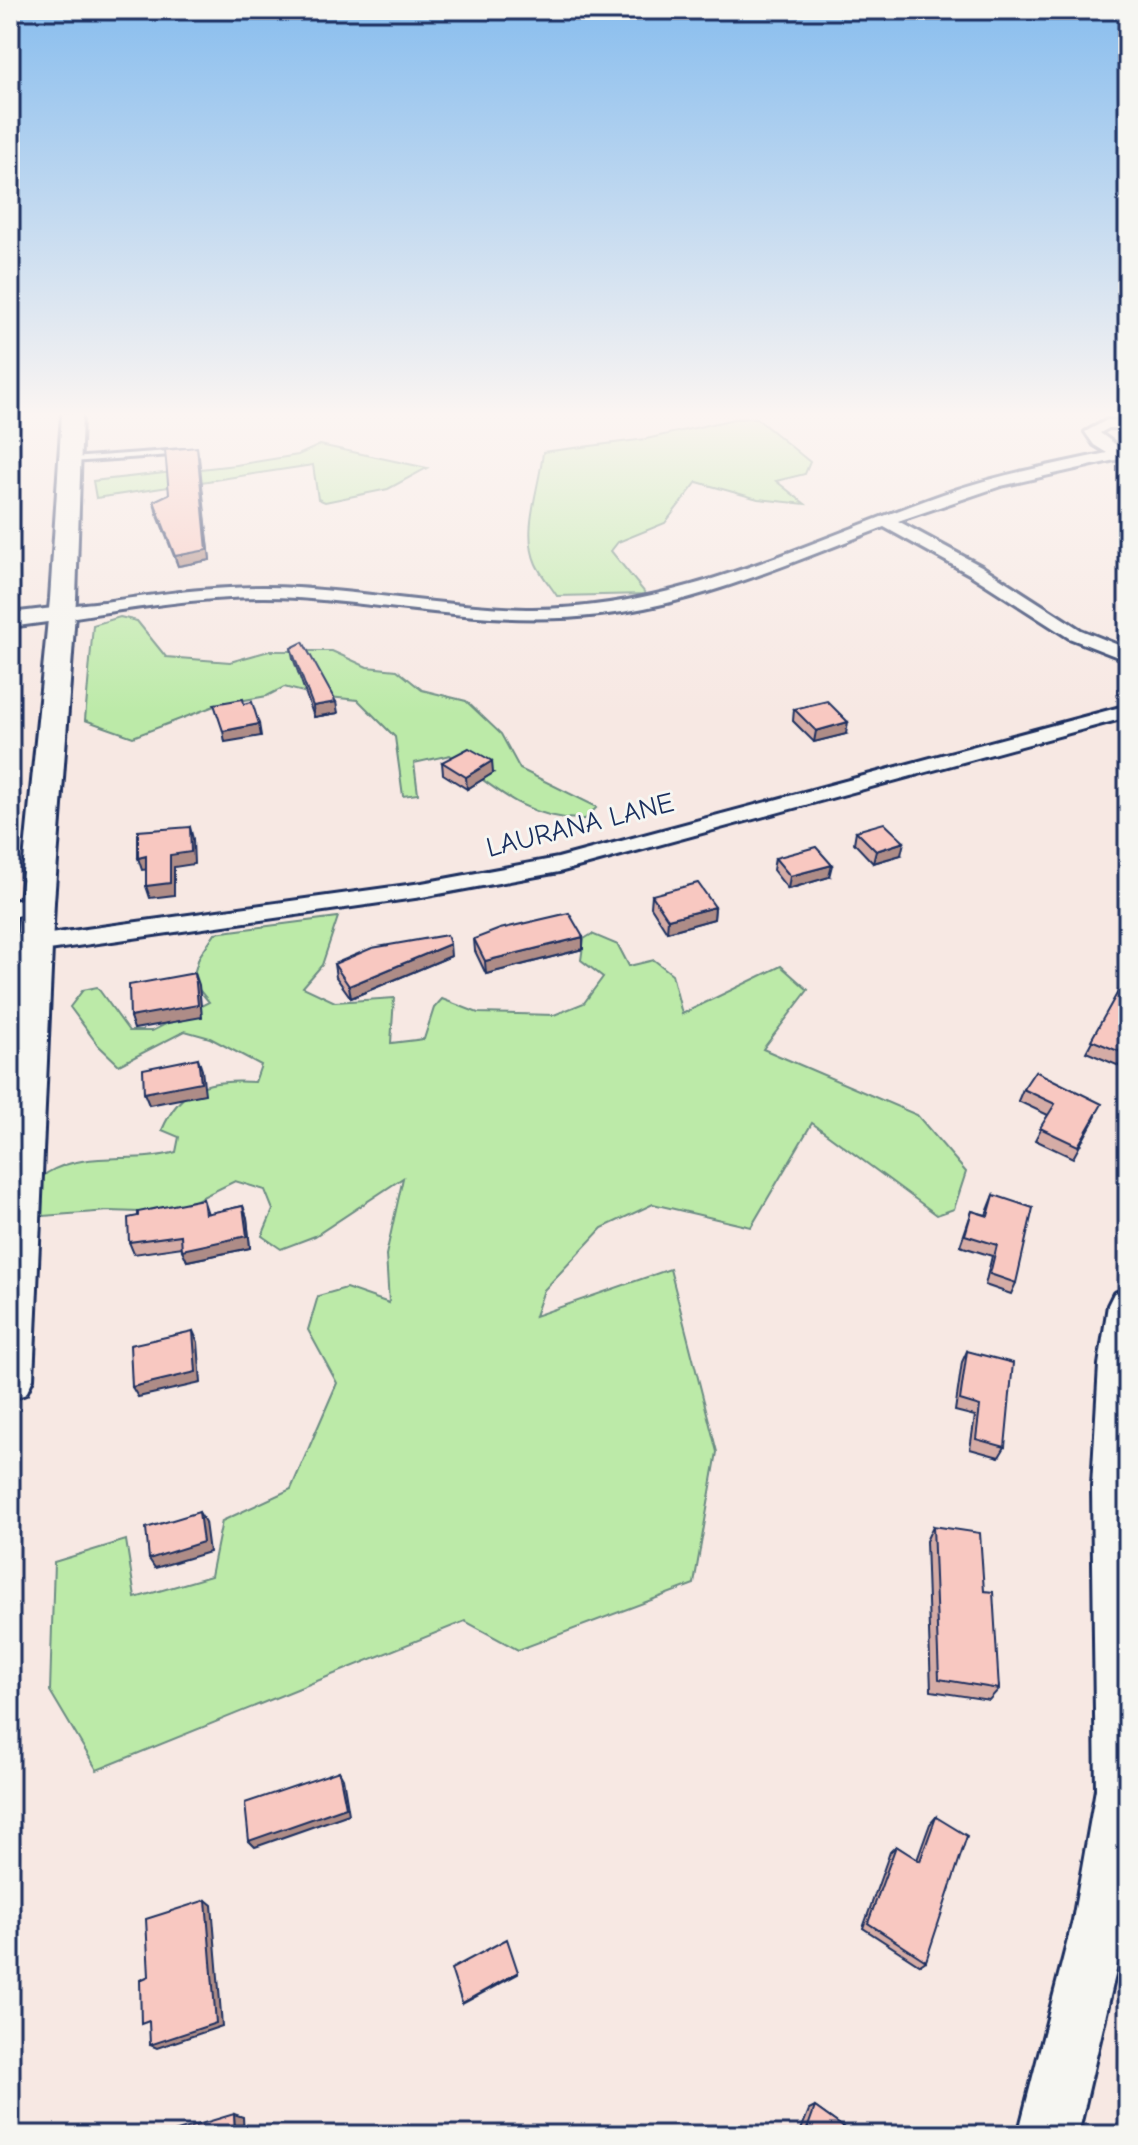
<svg xmlns="http://www.w3.org/2000/svg" width="1138" height="2145" font-family="'Comic Neue',sans-serif">
  <style>
    .green { fill: #bceaa8; stroke: #6c8c83; stroke-width: 2 }
    .lines { fill: none; stroke-linecap: round; stroke-linejoin: round }
    .service-casing { stroke: #1b2f5e; stroke-width: 6 }
    .minor-casing { stroke: #1b2f5e; stroke-width: 6 }
    .tertiary-casing { stroke: #1b2f5e; stroke-width: 6 }
    .secondary-casing { stroke: #1b2f5e; stroke-width: 6 }
    .service { fill: #f6f6f2; fill-rule: evenodd }
    .minor { fill: #f6f6f2; fill-rule: evenodd }
    .tertiary { fill: #f6f6f2; fill-rule: evenodd }
    .secondary { fill: #f6f6f2; fill-rule: evenodd }
    .wall { fill: #d5aca6; stroke: #1b2f5e; stroke-width: 2 }
    .shaded-wall { fill: #ae8c87; stroke: #1b2f5e; stroke-width: 2 }
    .building { fill: #f8c8c1; stroke: #1b2f5e; stroke-width: 2 }
    .labels { text-anchor: middle; dominant-baseline: central; stroke-width: 6; stroke-linejoin: round; paint-order: stroke }
    .street-label { font-size: 28px; fill: #1b2f5e; stroke: #f6f6f2 }
  </style>
  <rect width="100%" height="100%" fill="#f7e8e3"/>
  <filter id="ink" filterUnits="userSpaceOnUse"><feTurbulence type="fractalNoise" baseFrequency=".0125" numOctaves="2"/><feDisplacementMap in="SourceGraphic" scale="16" xChannelSelector="R" yChannelSelector="G"/><feConvolveMatrix kernelMatrix="1 2 1 2 8 2 1 2 1" color-interpolation-filters="sRGB"/></filter>
  <g filter="url(#ink)">
    <g class="green">
      <path d="M756,418l54,44 -5,12 -29,7 29,23 -47,-5 -61,-17 -32,41 -47,19 -7,9 35,43 -89,2c-7,-11 -16,-21 -21,-32 -15,-34 4,-77 7,-112l103,-13 88,-20z"/>
      <polygon points="320,445 427,468 388,489 325,502 318,499 313,465 96,498 93,481 236,465 298,455"/>
      <path d="M120,617l17,4 29,36 64,5 39,-11h63l35,16 30,3 25,20 44,11 35,33 19,35 77,38 -12,12c-57,2 -92,-32 -135,-64l-36,8 4,31 -15,2 -8,-59 -37,-37 -39,-4 -35,-9 -17,9 -50,9 -84,32 -48,-17 8,-95z"/>
      <path d="M338,917l-16,48 -19,22 32,15 59,-4 -3,45 33,-4 10,-31 8,-9 36,14 76,2 30,-12 19,-26 -22,-17 3,-21 8,-5 26,11 11,21 25,-6 18,14 10,40 99,-48 27,24 -45,59 154,66 49,57 -12,37 -17,6 -125,-92 -61,104 -98,-23 -51,24 -58,62 -9,26 135,-47 47,183 -23,132 -176,66 -53,-29 -368,149 -47,-79 4,-129 72,-22 9,58 76,-22 11,-55 69,-32 46,-106 -29,-53 10,-34 28,-8 43,15 -3,-48 17,-77 -88,58 -34,13 -19,-13 11,-26 -8,-20 -30,-9 -65,32 -61,-2 -66,5 -14,-17c5,-8 11,-21 18,-26 38,-23 88,-9 129,-21l3,-15 -17,-7c20,-46 47,-50 93,-48l6,-17 -51,-27 -25,-7 -66,34 -21,-20 -28,-38 13,-17 14,-3 32,44h23l57,-29 -17,-21 7,-24 16,-24z"/>
    </g>
    <g class="lines">
      <defs>
        <polygon id="service" points="183,450 187,452 186,454 71,462 67,460 71,458"/>
        <g id="minor">
          <path d="M1107,420l21,1v8l-19,-1 -9,5 23,17 5,-1v8l-127,29 -103,35 85,46 98,63 47,19v12l-59,-23 -98,-63 -87,-48c-92,35 -185,77 -284,88 -101,12 -201,-10 -302,-17 -79,-5 -158,9 -236,21l-9,-5c11,-11 42,-10 58,-13 61,-9 124,-17 187,-13 76,5 152,19 228,21 149,2 281,-67 417,-115 54,-19 109,-29 164,-41l-13,-8 -9,-13z"/>
          <polygon points="1128,705 1128,717 559,872 422,897 35,952 23,944 35,936 422,883 558,858"/>
          <polygon points="37,895 48,902 45,907 10,918 10,902"/>
        </g>
        <g id="tertiary">
          <polygon points="62,607 70,609 73,614 70,619 10,627 10,613"/>
          <polygon points="1128,1288 1128,1919 1078,2135 1018,2135 1073,1920 1096,1789 1092,1486 1099,1365 1108,1305 1114,1293"/>
        </g>
        <polygon id="secondary" points="62,414 82,414 76,599 54,902 33,1379 26,1394 10,1400 10,1049 20,902 50,599"/>
      </defs>
      <use href="#service" class="service-casing"/>
      <use href="#minor" class="minor-casing"/>
      <use href="#tertiary" class="tertiary-casing"/>
      <use href="#secondary" class="secondary-casing"/>
      <use href="#service" class="service"/>
      <use href="#minor" class="minor"/>
      <use href="#tertiary" class="tertiary"/>
      <use href="#secondary" class="secondary"/>
    </g>
    <g class="wall">
      <polygon points="199,457 210,560 178,566 156,511 154,501 169,494"/>
      <polygon points="291,648 338,713 314,717 293,658"/>
      <polygon points="794,709 846,734 814,742 793,721"/>
      <polygon points="442,762 493,773 467,789 443,774"/>
      <polygon points="856,831 901,855 873,863 854,843"/>
      <polygon points="775,858 829,877 788,889 773,870"/>
      <polygon points="652,895 715,907 714,919 667,932 651,907"/>
      <polygon points="583,937 583,949 486,974 475,951 474,939"/>
      <polygon points="451,956 351,998 336,977 334,964"/>
      <polygon points="1128,974 1128,1059 1124,1068 1086,1052"/>
      <polygon points="1023,1089 1096,1116 1073,1158 1035,1140 1048,1115 1018,1101"/>
      <polygon points="994,1195 1016,1283 1011,1294 985,1285 992,1256 960,1246 972,1211 986,1215"/>
      <polygon points="203,1199 208,1214 243,1206 247,1218 250,1248 187,1261 182,1247 134,1254 129,1242"/>
      <polygon points="967,1351 1005,1447 999,1457 970,1449 975,1416 955,1411 962,1362"/>
      <polygon points="933,1526 984,1591 999,1689 989,1700 931,1691 926,1541"/>
      <polygon points="936,1817 926,1961 920,1965 863,1928 890,1852 896,1846 917,1860 930,1824"/>
      <polygon points="815,2107 854,2135 799,2135 809,2110"/>
    </g>
    <g class="shaded-wall">
      <polygon points="197,447 210,560 178,566 175,556"/>
      <polygon points="336,702 338,713 314,717 313,706"/>
      <polygon points="848,722 846,734 814,742 816,731"/>
      <polygon points="259,724 261,736 225,742 223,731"/>
      <polygon points="492,761 493,773 467,789 466,777"/>
      <polygon points="190,827 193,839 194,864 174,867 174,895 150,898 146,886"/>
      <polygon points="904,842 901,855 873,863 876,851"/>
      <polygon points="146,856 150,869 142,870 138,858"/>
      <polygon points="832,865 829,877 788,889 790,876"/>
      <polygon points="715,907 714,919 667,932 668,919"/>
      <polygon points="583,937 583,949 486,974 485,961"/>
      <polygon points="450,944 451,956 351,998 349,986"/>
      <polygon points="195,973 199,985 202,1017 134,1029 130,1017"/>
      <polygon points="198,1058 202,1070 205,1094 149,1105 144,1093"/>
      <polygon points="243,1206 247,1218 250,1248 187,1261 182,1250"/>
      <polygon points="193,1331 198,1342 201,1383 138,1397 132,1387"/>
      <polygon points="199,1512 205,1522 209,1552 155,1568 149,1559"/>
      <polygon points="339,1771 343,1778 349,1814 255,1847 249,1841"/>
      <polygon points="206,1900 212,1905 222,2026 157,2048 150,2045"/>
      <polygon points="518,1972 518,1974 462,2004 462,2003"/>
      <polygon points="234,2114 243,2117 244,2135 235,2135"/>
    </g>
    <g class="building">
      <polygon points="197,447 207,550 175,556 154,501 169,494 165,450"/>
      <polygon points="303,642 336,702 313,706 291,648"/>
      <polygon points="243,699 244,704 252,702 259,724 223,731 214,704"/>
      <polygon points="827,701 848,722 816,731 794,709"/>
      <polygon points="469,748 492,761 466,777 442,762"/>
      <polygon points="884,823 904,842 876,851 856,831"/>
      <polygon points="190,827 191,852 170,855 170,883 146,886 146,856 138,858 138,831"/>
      <polygon points="816,847 832,865 790,876 775,858"/>
      <polygon points="698,883 715,907 668,919 652,895"/>
      <polygon points="569,913 583,937 485,961 474,939 500,929"/>
      <polygon points="447,935 450,944 349,986 334,964 372,948"/>
      <polygon points="195,973 198,1005 130,1017 129,985"/>
      <polygon points="1128,974 1128,1055 1091,1040"/>
      <polygon points="198,1058 201,1082 144,1093 143,1069"/>
      <polygon points="1035,1071 1102,1104 1078,1146 1040,1128 1055,1104 1023,1089"/>
      <polygon points="994,1195 1033,1208 1016,1283 990,1274 997,1245 965,1235 972,1211 988,1216"/>
      <polygon points="203,1199 205,1214 243,1206 247,1236 182,1250 181,1235 129,1242 128,1218 138,1216 138,1212"/>
      <polygon points="193,1331 196,1372 132,1387 130,1345"/>
      <polygon points="967,1351 1013,1363 1005,1447 976,1439 980,1406 960,1400"/>
      <polygon points="199,1512 203,1542 149,1559 146,1528"/>
      <polygon points="933,1526 980,1533 984,1591 993,1592 999,1689 939,1679"/>
      <polygon points="339,1771 346,1807 249,1841 245,1803"/>
      <polygon points="936,1817 967,1836 926,1961 868,1923 896,1846 920,1861"/>
      <polygon points="206,1900 216,2023 150,2045 149,2021 141,2024 140,1980 149,1976 146,1919"/>
      <polygon points="507,1939 518,1972 462,2003 451,1969"/>
      <polygon points="815,2107 854,2135 805,2135"/>
      <polygon points="234,2114 235,2135 164,2135"/>
    </g>
  </g>
  <linearGradient id="sky" x2="0" y2="1"><stop stop-color="#88bdee"/><stop offset="0.58" stop-color="#fbf5f2"/><stop offset="1" stop-color="#fbf5f2" stop-opacity="0"/></linearGradient>
  <rect width="1138" height="714" fill="url(#sky)"/>
  <g class="labels">
    <g class="street-label">
      <text transform="translate(580 825) rotate(-14)">LAURANA LANE</text>
    </g>
  </g>
  <rect width="1138" height="2145" fill="none" stroke="#f6f6f2" stroke-width="40"/>
  <rect x="20" y="20" width="1098" height="2105" fill="none" stroke="#1b2f5e" stroke-width="3" filter="url(#ink)"/>
</svg>
